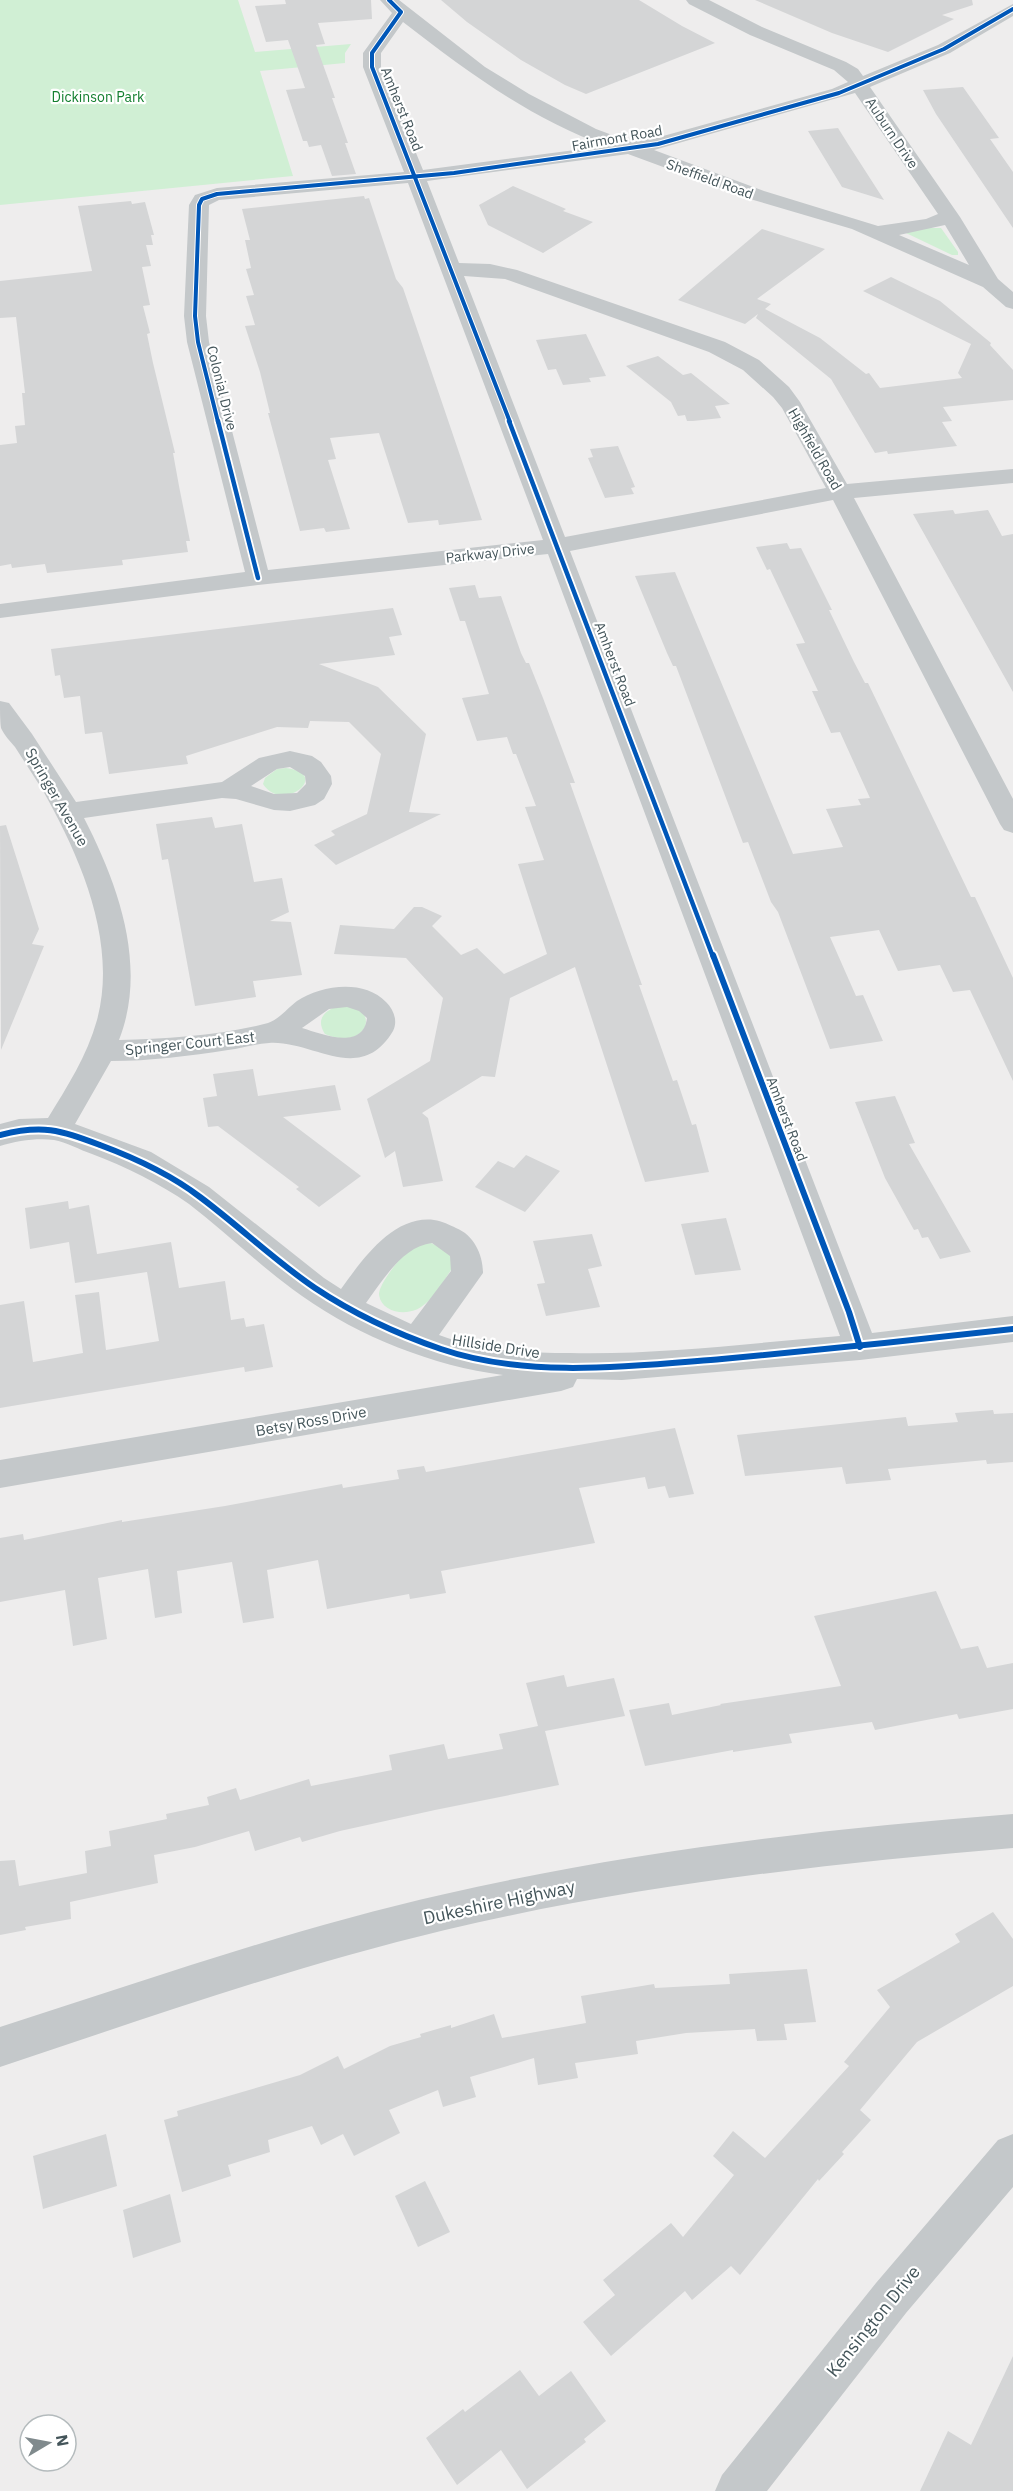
<svg xmlns="http://www.w3.org/2000/svg" width="1013" height="2491" font-family="'IBM Plex Sans',sans-serif">
  <style>
    .green { fill: #d0efd4 }
    .building { fill: #d4d5d6 }
    .lines { fill: none; stroke-linecap: round; stroke-linejoin: round }
    .minor { fill: #c4c8ca; fill-rule: evenodd }
    .cycleway-far2-casing { stroke: #fff; stroke-width: 6 }
    .cycleway-far1-casing { stroke: #fff; stroke-width: 8 }
    .cycleway-casing { stroke: #fff; stroke-width: 10 }
    .cycleway-far2 { stroke: #0057b8; stroke-width: 4 }
    .cycleway-far1 { stroke: #0057b8; stroke-width: 4.5 }
    .cycleway { stroke: #0057b8; stroke-width: 6 }
    .labels { text-anchor: middle; dominant-baseline: central; stroke-width: 4.5; stroke-linejoin: round; paint-order: stroke }
    .far-park-label { font-size: 14px; fill: #127e2e; stroke: #fff }
    .far-street-label { font-size: 14px; fill: #44555a; stroke: #fff }
    .street-label { font-size: 15px; fill: #44555a; stroke: #fff }
    .near-street-label { font-size: 18px; fill: #44555a; stroke: #fff }
  </style>
  <rect width="100%" height="100%" fill="#eeeded"/>
  <g class="green">
    <polygon points="0,0 238,0 255,52 351,44 345,53 345,63 260,71 293,176 0,205"/>
    <polygon points="920,228 941,228 958,252 958,255 952,255 906,233"/>
    <path d="M286,768c47,6 -4,46 -23,16l2,-6 12,-9z"/>
    <path d="M337,1006c48,-3 31,47 -12,28 -9,-14 -2,-22 12,-28z"/>
    <path d="M431,1243l19,9 3,15c-9,13 -19,32 -32,40 -12,9 -39,7 -42,-12 -1,-10 22,-39 30,-45 6,-5 14,-6 22,-7z"/>
  </g>
  <g class="building">
    <polygon points="285,0 371,0 372,19 318,23 325,44 316,45 335,98 332,98 348,143 345,143 356,174 332,176 321,145 309,147 307,141 303,141 286,90 305,88 288,40 266,42 255,6 286,4"/>
    <polygon points="441,0 639,0 682,26 715,43 586,94 565,85 521,60 467,22"/>
    <polygon points="755,0 972,0 973,5 942,15 954,19 888,52 832,33"/>
    <polygon points="963,87 999,138 990,139 1013,172 1013,228 936,114 923,90"/>
    <polygon points="838,128 848,144 884,200 842,187 808,131"/>
    <polygon points="513,186 566,209 563,211 593,222 543,253 488,225 479,205"/>
    <polygon points="364,196 365,199 369,198 396,279 403,288 482,520 439,525 438,520 408,523 379,433 330,438 336,459 328,460 350,529 326,532 324,528 300,531 268,413 270,413 260,372 245,326 255,325 246,296 254,295 246,269 251,268 245,240 250,240 242,209"/>
    <polygon points="131,201 132,204 145,202 154,235 151,235 153,245 146,245 151,266 142,267 150,305 143,306 150,333 147,334 153,363 175,453 173,453 179,486 190,541 186,541 188,552 122,560 123,565 47,573 45,564 12,568 11,564 0,566 0,445 17,443 15,426 25,425 22,393 25,393 16,317 0,318 0,281 92,271 78,206"/>
    <polygon points="762,229 825,249 757,299 771,304 765,309 820,338 866,374 869,373 880,388 962,378 958,373 971,344 863,291 891,277 940,301 991,343 990,345 1013,370 1013,400 943,407 952,421 942,422 957,446 888,454 887,451 875,453 831,379 756,318 758,314 745,324 678,300"/>
    <polygon points="586,334 606,376 589,378 591,382 563,385 556,369 548,370 536,340"/>
    <polygon points="658,356 683,375 691,373 730,404 715,406 721,418 693,421 687,421 685,415 678,416 671,402 626,366"/>
    <polygon points="618,446 635,487 631,488 634,494 605,498 588,458 593,457 590,449"/>
    <polygon points="953,510 955,514 988,510 1002,536 1013,534 1013,692 913,514"/>
    <polygon points="787,543 790,549 801,548 832,610 829,610 854,662 865,683 868,683 971,897 975,897 1013,978 1013,1081 970,990 953,992 940,965 898,971 879,930 830,937 856,996 863,995 883,1041 830,1049 778,912 771,902 748,842 743,843 676,666 673,666 667,653 635,576 675,572 793,854 843,847 826,809 861,805 858,799 870,798 840,732 831,733 812,691 818,691 796,644 805,643 770,569 767,570 756,547"/>
    <polygon points="475,585 479,598 501,596 521,653 526,663 529,663 543,698 575,783 570,783 642,985 639,985 673,1081 677,1080 692,1125 696,1124 709,1172 645,1182 575,967 510,998 495,1077 482,1076 422,1113 428,1118 443,1181 403,1187 395,1151 385,1158 367,1099 430,1061 443,998 406,958 334,954 340,925 394,929 414,907 422,907 442,916 432,926 461,955 477,948 504,974 547,954 518,864 544,860 525,807 536,806 516,754 513,754 507,737 477,741 462,698 489,694 465,621 460,621 449,588"/>
    <polygon points="393,608 402,635 389,637 395,655 319,664 378,687 426,734 409,812 441,814 336,865 314,845 335,835 331,831 367,814 381,754 349,722 310,721 308,728 277,727 186,756 188,764 109,774 102,732 85,734 80,696 64,698 60,675 55,676 51,649"/>
    <polygon points="212,817 215,828 242,824 254,882 282,878 289,912 270,921 291,922 302,975 253,981 256,997 195,1006 168,859 162,860 156,824"/>
    <polygon points="6,825 39,929 32,944 44,946 1,1050 0,826"/>
    <polygon points="253,1069 258,1096 335,1085 341,1110 283,1117 361,1176 319,1207 296,1189 299,1187 218,1126 208,1127 203,1098 217,1096 213,1074"/>
    <polygon points="895,1096 915,1143 909,1144 971,1252 940,1259 928,1237 922,1238 918,1229 914,1230 885,1178 855,1102"/>
    <polygon points="526,1155 560,1171 525,1212 475,1187 498,1161 514,1168"/>
    <polygon points="68,1201 69,1209 89,1205 97,1254 171,1242 179,1288 225,1281 231,1320 244,1318 246,1327 264,1324 273,1367 245,1372 244,1367 0,1408 0,1305 24,1301 33,1362 83,1353 75,1295 99,1292 106,1350 159,1341 147,1272 75,1283 69,1242 30,1249 25,1208"/>
    <polygon points="726,1218 741,1270 695,1275 681,1224"/>
    <polygon points="592,1234 602,1266 588,1269 600,1307 546,1316 537,1284 545,1283 533,1241"/>
    <polygon points="993,1410 994,1414 1013,1413 1013,1462 987,1464 986,1460 888,1469 891,1480 846,1484 842,1467 745,1476 737,1435 906,1417 908,1426 958,1422 955,1413"/>
    <polygon points="675,1428 694,1494 669,1498 665,1486 648,1489 645,1477 579,1488 595,1543 441,1571 446,1593 410,1599 409,1594 327,1609 318,1560 267,1570 274,1618 243,1623 232,1562 177,1571 182,1613 155,1618 148,1569 98,1578 107,1639 73,1646 65,1590 0,1602 0,1538 23,1534 24,1540 122,1520 122,1522 225,1506 342,1484 343,1488 399,1479 397,1470 424,1466 426,1472"/>
    <polygon points="936,1591 961,1649 978,1646 987,1668 1013,1663 1013,1709 959,1719 957,1714 875,1730 872,1722 789,1734 792,1743 733,1752 733,1750 645,1766 629,1710 669,1703 672,1715 721,1705 720,1704 841,1686 814,1616"/>
    <polygon points="564,1675 567,1687 614,1678 625,1716 545,1731 559,1785 435,1810 340,1831 302,1842 300,1837 255,1851 249,1831 195,1847 154,1855 158,1883 70,1902 71,1919 25,1927 26,1930 0,1935 0,1861 15,1860 19,1886 87,1873 85,1851 111,1846 109,1831 167,1819 166,1814 209,1805 207,1797 236,1788 240,1800 309,1779 311,1786 392,1770 389,1755 444,1744 448,1759 503,1749 499,1734 538,1726 526,1683"/>
    <polygon points="993,1912 1013,1939 1013,1986 917,2042 860,2110 871,2120 842,2152 844,2154 819,2181 818,2179 740,2275 731,2266 692,2300 685,2291 611,2356 583,2322 615,2295 603,2280 671,2223 683,2237 734,2175 713,2156 733,2131 765,2158 849,2066 844,2062 890,2007 877,1990 960,1942 955,1934"/>
    <polygon points="807,1969 816,2022 784,2024 787,2040 757,2041 755,2029 686,2033 636,2041 638,2054 575,2063 578,2078 538,2085 534,2058 470,2077 476,2097 443,2107 438,2090 389,2110 400,2133 354,2156 343,2134 321,2145 312,2126 268,2140 270,2152 228,2165 231,2176 182,2192 164,2120 178,2116 177,2111 300,2075 338,2056 344,2069 390,2046 421,2037 420,2034 451,2025 451,2028 494,2014 502,2038 586,2023 581,1996 654,1984 655,1988 730,1984 729,1974"/>
    <polygon points="106,2134 117,2186 43,2209 33,2156"/>
    <polygon points="425,2181 450,2232 418,2247 395,2196"/>
    <polygon points="170,2194 181,2242 133,2258 123,2210"/>
    <polygon points="1013,2356 1013,2491 920,2491 948,2431 971,2445"/>
    <polygon points="520,2370 539,2396 571,2371 606,2421 584,2439 586,2442 527,2489 501,2450 457,2485 426,2438 463,2409 465,2412"/>
  </g>
  <g class="lines">
    <g class="minor">
      <path d="M380,0h19l86,67 44,27 67,35 35,13 25,-4 176,-49 16,-7 -14,-12 -84,-35 -61,-31 -3,-4h23l53,27 84,35 12,7 5,7 75,-31 75,-41v12l-63,37 -80,34 90,130 38,62 15,13v17l-7,-2 -23,-20 -131,-58 -102,-30 -122,-45 -201,27 32,82 31,1 27,6 208,72 34,18 30,27 11,15 47,82 166,-15v14l-159,15 159,301v34l-9,-3 -4,-6 -167,-324 -263,51 302,782 141,-17v26l-153,18 -238,20 -45,-1 -4,8 -12,4 -561,97v-28l503,-85c-70,-9 -143,-38 -201,-79 -40,-28 -75,-63 -113,-92 -30,-21 -63,-37 -97,-50 -12,-4 -26,-12 -38,-14 -18,-2 -37,1 -54,6v-22l19,-5 29,-1c19,-31 39,-62 49,-98 21,-78 -17,-164 -55,-231 -9,-14 -18,-28 -27,-42 -5,-6 -11,-12 -14,-19 -1,-7 -1,-19 -1,-27l9,2 23,31 44,68 146,-20 37,-24 31,-7 22,5 9,6 10,14 1,8 -8,15 -9,6 -25,6 -16,-1 -38,-11 -14,-1 -138,20c34,66 64,148 35,222 48,-1 104,-5 149,-17 10,-3 21,-16 29,-22 24,-16 67,-22 89,1 8,8 12,19 7,29 -33,55 -80,9 -124,12 -14,1 -27,5 -41,7 -38,6 -78,11 -117,11l-36,63 76,28 58,35 115,91 17,11c21,-29 52,-74 93,-69 8,1 16,5 22,8 18,7 27,27 27,45l-44,62c41,16 88,18 131,18 90,2 180,-10 270,-17l-292,-782 -290,31 -258,33v-14l245,-32 -58,-230 -3,-26 5,-111 6,-10 22,-7 187,-16 -41,-105v-14l29,-40zM403,22c63,49 127,96 203,124l-183,24 -42,-103v-14zM855,93l83,121 -12,5 -48,7 -114,-35 -110,-41zM408,183l135,357 -275,30 -59,-228 -3,-26 3,-111 10,-5zM945,225l24,40 -70,-30zM464,276l41,3 204,73 34,18 30,27 9,11 44,80 -261,49zM290,767l15,9 1,8 -9,9 -23,1 -23,-8 26,-17zM347,1007l12,4 8,7c-4,33 -45,16 -65,10l27,-19zM432,1243l18,13 1,15 -40,53 -45,-21c16,-22 37,-57 66,-60z"/>
      <path d="M1013,1814v34c-191,16 -382,38 -568,82 -151,36 -298,88 -445,137v-40c147,-47 294,-99 445,-133 187,-43 377,-65 568,-80z"/>
      <polygon points="1013,2134 1013,2187 906,2313 767,2491 715,2491 722,2475 876,2283 998,2140"/>
    </g>
    <defs>
      <g id="cycleway-far2">
        <polyline points="389,0 401,12 372,53 372,67 510,422"/>
        <polyline points="218,422 198,342 195,316 199,205 202,199 217,194 454,173 658,144 839,93 944,49 1013,9"/>
      </g>
      <g id="cycleway-far1">
        <polyline points="218,421 258,578"/>
        <polyline points="509,421 713,957"/>
      </g>
      <g id="cycleway">
        <polyline points="713,955 849,1312 860,1347"/>
        <path d="M0,1135c43,-11 59,-5 100,10 35,13 70,29 100,52 39,29 75,64 115,91 39,26 82,46 126,61 87,30 192,17 281,10 97,-9 194,-19 291,-30"/>
      </g>
    </defs>
    <use href="#cycleway-far2" class="cycleway-far2-casing"/>
    <use href="#cycleway-far1" class="cycleway-far1-casing"/>
    <use href="#cycleway" class="cycleway-casing"/>
    <use href="#cycleway-far2" class="cycleway-far2"/>
    <use href="#cycleway-far1" class="cycleway-far1"/>
    <use href="#cycleway" class="cycleway"/>
  </g>
  <g class="labels">
    <g class="far-park-label">
      <text x="98" y="97">Dickinson Park</text>
    </g>
    <g class="far-street-label">
      <text transform="translate(402 109) rotate(68)">Amherst Road</text>
      <text transform="translate(892 133) rotate(56)">Auburn Drive</text>
      <text transform="translate(617 138) rotate(-10)">Fairmont Road</text>
      <text transform="translate(710 179) rotate(20)">Sheffield Road</text>
      <text transform="translate(222 388) rotate(76)">Colonial Drive</text>
      <text transform="translate(815 449) rotate(60)">Highfield Road</text>
      <text transform="translate(490 553) rotate(-6)">Parkway Drive</text>
      <text transform="translate(615 664) rotate(69)">Amherst Road</text>
      <text transform="translate(787 1119) rotate(69)">Amherst Road</text>
    </g>
    <g class="street-label">
      <text transform="translate(57 797) rotate(60)">Springer Avenue</text>
      <text transform="translate(190 1043) rotate(-6)">Springer Court East</text>
      <text transform="translate(496 1346) rotate(9)">Hillside Drive</text>
      <text transform="translate(311 1421) rotate(-10)">Betsy Ross Drive</text>
    </g>
    <g class="near-street-label">
      <text transform="translate(499 1902) rotate(-12)">Dukeshire Highway</text>
      <text transform="translate(873 2321) rotate(-51)">Kensington Drive</text>
    </g>
  </g>
  <g transform="translate(48 2443) rotate(80)"><circle r="28" fill="#ffffff" stroke="#b4bbbd" stroke-width="1.5"/>
  <path d="M0-4.5L10 22L0 15L-10 22Z" fill="#808a8d"/>
  <text y="-9" font-size="16" font-weight="bold" text-anchor="middle" fill="#44555a">N</text>
  </g>
</svg>
